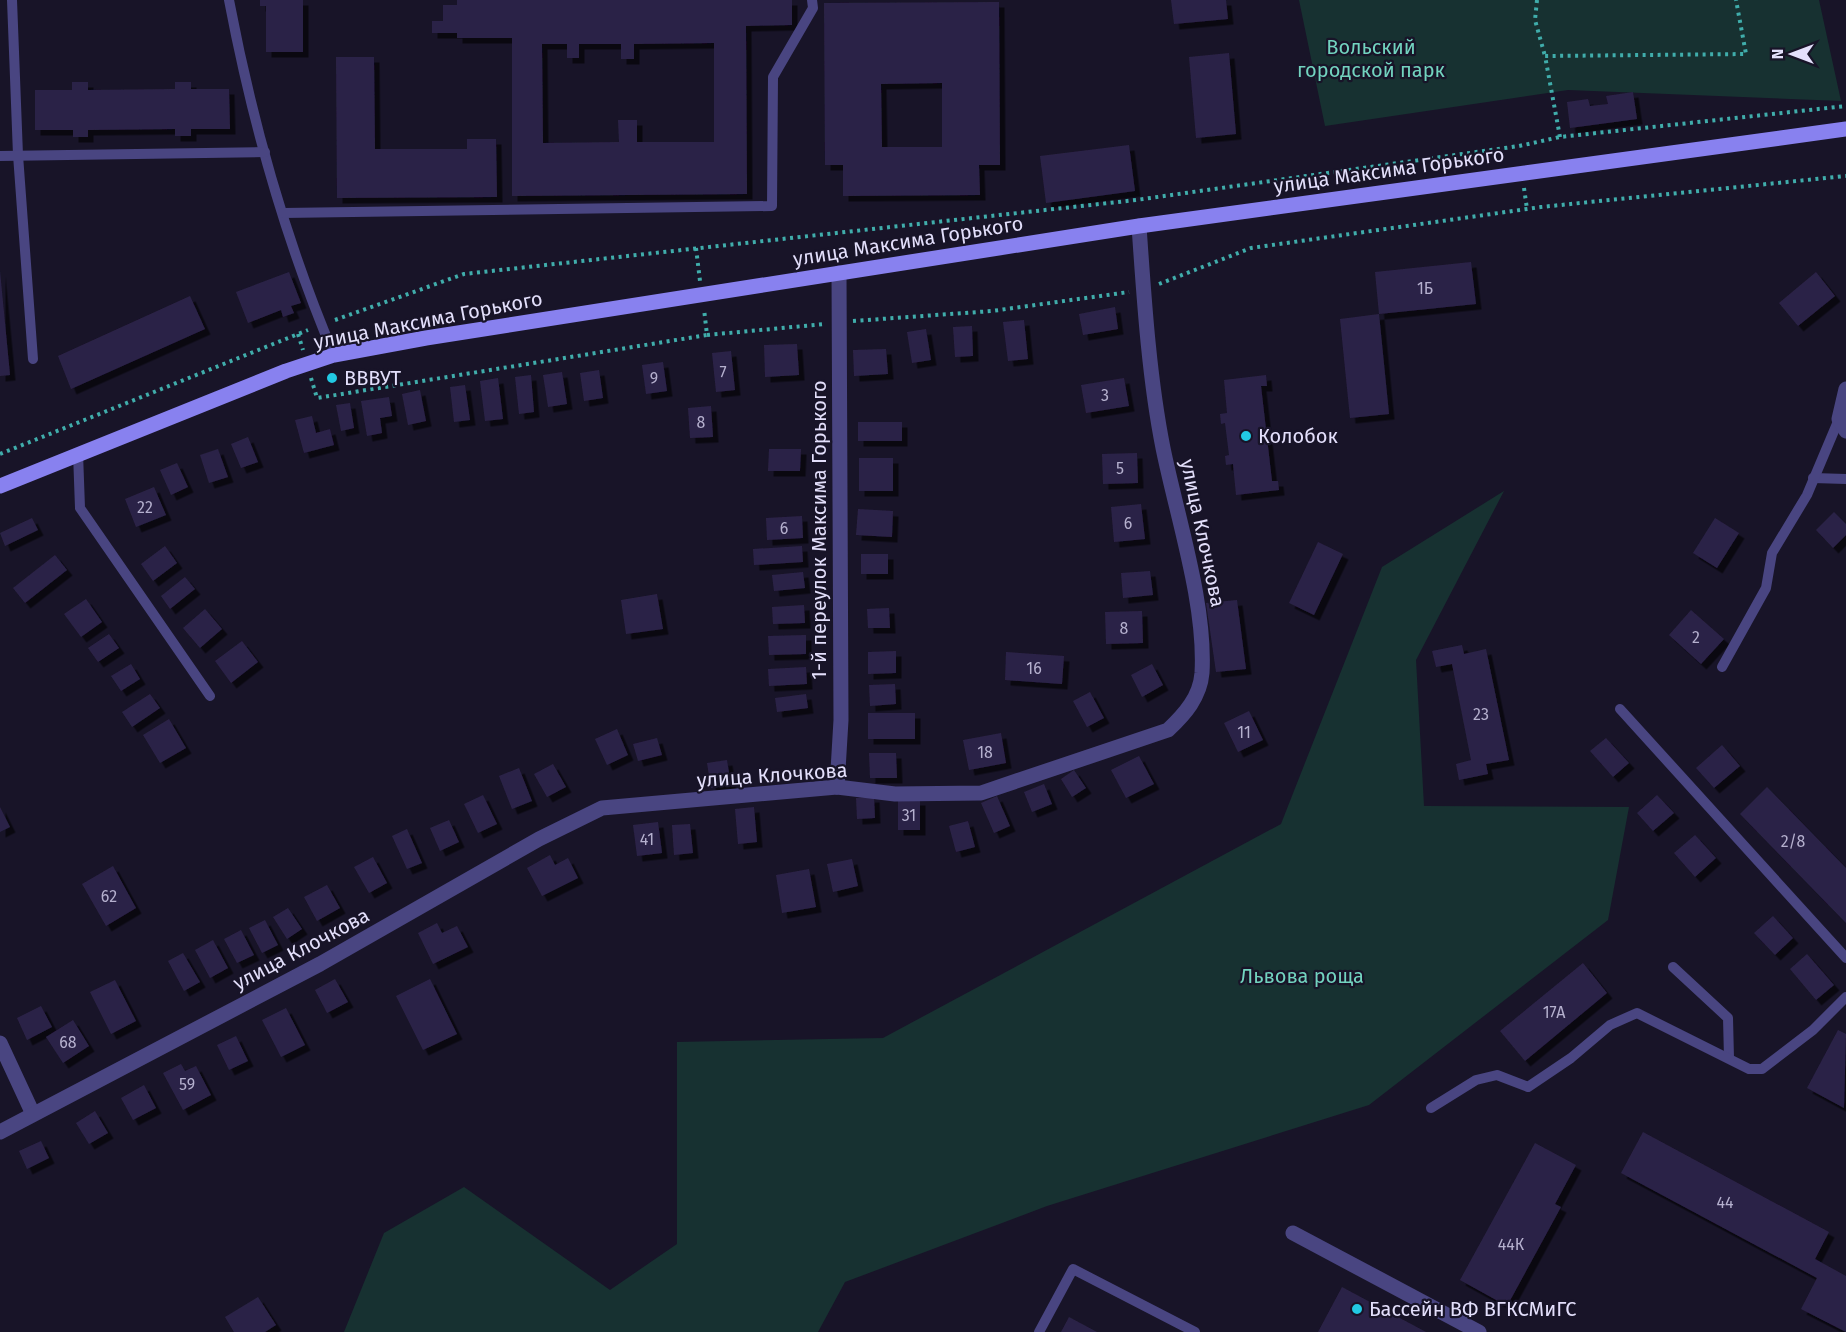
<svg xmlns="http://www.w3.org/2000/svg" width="1846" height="1332" font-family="'Fira Sans',sans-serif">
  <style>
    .green { fill: #173131 }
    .building { fill: #2b2246; fill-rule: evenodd; filter: url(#shadow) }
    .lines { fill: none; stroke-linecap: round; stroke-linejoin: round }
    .path { stroke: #40adab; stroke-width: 4; stroke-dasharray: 3 4.5; stroke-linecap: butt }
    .lane { stroke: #494581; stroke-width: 10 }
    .street { stroke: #494581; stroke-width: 15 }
    .secondary { stroke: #8881ef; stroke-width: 15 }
    .poi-dot { fill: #22c9e3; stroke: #181428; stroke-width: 2 }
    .labels { text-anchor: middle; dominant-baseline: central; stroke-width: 4.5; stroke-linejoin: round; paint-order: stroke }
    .number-label { font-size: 16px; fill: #b5b0ce }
    .park-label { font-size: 20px; fill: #72d3bf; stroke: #181428 }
    .street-label { font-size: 20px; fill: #e3dffb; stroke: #181428 }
    .poi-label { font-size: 20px; fill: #e3dffb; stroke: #181428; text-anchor: start }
  </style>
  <defs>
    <filter id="shadow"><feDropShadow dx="5.5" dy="5.5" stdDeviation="0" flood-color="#0009"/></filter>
  </defs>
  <rect width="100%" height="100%" fill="#181428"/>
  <g class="green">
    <polygon points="1299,0 1819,0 1841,101 1568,90 1325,126"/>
    <polygon points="1504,491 1416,660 1424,806 1629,807 1608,920 1369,1105 1047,1206 845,1282 818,1332 344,1332 384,1233 464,1187 610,1290 677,1244 677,1042 883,1038 1281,824 1382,567"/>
  </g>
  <g class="building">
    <polygon points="260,0 303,0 303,52 266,52 266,6 260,6"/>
    <path d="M457,0h335v25l-46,1 1,168 -235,2v-158h-55v-5h-25v-12h11v-16h14zM714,43v99h-77v-22h-19l1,22 -76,1 -1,-99h25v14h12v-14h42v15h13v-15z"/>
    <polygon points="1171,0 1226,0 1228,19 1174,24"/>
    <path d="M999,2l1,163h-21l1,30 -137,1v-31h-18l-1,-162zM942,83v64h-60l-1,-63z"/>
    <polygon points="1229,53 1236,134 1196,138 1189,57"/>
    <polygon points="336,57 374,57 375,149 467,149 467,139 496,139 497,197 337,198"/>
    <polygon points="72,82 88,82 88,90 175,89 175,82 191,82 191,89 229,89 230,129 191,129 191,136 175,136 175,129 88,130 88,137 73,137 73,130 35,130 35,90 72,90"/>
    <polygon points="1633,92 1637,119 1570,128 1567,102 1588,99 1590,106 1608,104 1606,96"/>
    <polygon points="1129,145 1135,191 1046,203 1040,156"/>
    <polygon points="1471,262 1476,304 1379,314 1375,272"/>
    <polygon points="0,271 10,375 0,376"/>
    <polygon points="289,272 301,303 291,306 294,313 283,317 281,310 248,323 236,292"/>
    <polygon points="1816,272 1835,296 1798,326 1779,303"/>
    <polygon points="190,296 205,329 71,389 58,356"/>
    <polygon points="1115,307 1118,329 1083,335 1079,314"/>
    <polygon points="1379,314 1389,414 1350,418 1340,319"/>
    <polygon points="1024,320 1028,359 1008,361 1003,322"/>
    <polygon points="972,326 973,356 955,357 953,327"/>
    <polygon points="926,329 931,360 912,363 907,332"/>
    <polygon points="797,344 799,375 765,377 764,345"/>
    <polygon points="886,349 888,374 854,376 853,350"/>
    <polygon points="731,351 735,390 716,392 712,353"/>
    <polygon points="663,362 667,391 646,394 642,365"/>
    <polygon points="599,370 603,398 584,401 580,373"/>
    <polygon points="562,372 567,404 548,407 543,375"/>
    <polygon points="531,375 534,412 519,414 515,377"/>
    <polygon points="1266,375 1267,386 1261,386 1272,481 1278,481 1279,490 1236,495 1233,464 1226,465 1225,456 1229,455 1225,423 1221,424 1220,414 1227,413 1224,380"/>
    <polygon points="498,378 503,419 485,421 480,381"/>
    <polygon points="1124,378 1129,406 1086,413 1081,385"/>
    <polygon points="465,385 470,420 454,422 450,387"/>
    <polygon points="420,390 426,421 408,425 402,394"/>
    <polygon points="389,397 392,416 380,418 382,433 367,436 361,401"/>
    <polygon points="350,403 354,428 341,431 336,405"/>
    <polygon points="711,406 713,437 690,438 688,408"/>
    <polygon points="312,416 316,433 330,429 334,445 304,453 295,420"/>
    <rect x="858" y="422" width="44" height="19"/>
    <polygon points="248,437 258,462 241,468 231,444"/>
    <polygon points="218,449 228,477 209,483 200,455"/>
    <polygon points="769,449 801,449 800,471 768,471"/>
    <polygon points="1137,453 1138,483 1103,484 1102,454"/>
    <rect x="859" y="458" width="34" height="33"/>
    <polygon points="177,463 188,487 171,495 160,470"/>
    <polygon points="154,487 166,515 136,527 125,499"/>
    <polygon points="1141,504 1145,539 1114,542 1111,507"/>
    <polygon points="858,509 893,511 892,537 856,535"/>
    <polygon points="1834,512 1846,524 1846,535 1833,548 1816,530"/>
    <polygon points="802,516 803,538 767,540 766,518"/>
    <polygon points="32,518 38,530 5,546 0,533"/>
    <polygon points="1715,518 1739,533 1717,568 1693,553"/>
    <polygon points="1318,542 1343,554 1314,615 1289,603"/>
    <polygon points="165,546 177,563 153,581 141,564"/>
    <polygon points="802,546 803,562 754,565 753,549"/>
    <rect x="861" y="554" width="27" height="20"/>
    <polygon points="55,555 67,570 25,603 13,588"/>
    <polygon points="1150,571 1153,595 1123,598 1121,573"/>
    <polygon points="803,572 805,588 774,591 772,575"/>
    <polygon points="185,577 195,589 170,609 161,596"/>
    <polygon points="657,594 663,629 626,634 621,600"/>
    <polygon points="86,599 102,622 81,637 64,614"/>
    <polygon points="1237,600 1246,669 1216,672 1206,603"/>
    <polygon points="804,605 805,623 773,624 772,607"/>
    <polygon points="889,608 890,628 868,628 867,609"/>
    <polygon points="205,609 222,629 200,648 183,628"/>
    <polygon points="1691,610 1724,639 1701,664 1669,635"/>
    <polygon points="1142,611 1143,643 1106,644 1105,612"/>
    <polygon points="109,634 119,648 98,662 88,648"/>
    <polygon points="806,635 806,654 769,655 768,636"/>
    <polygon points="242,641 258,662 231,683 215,661"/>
    <polygon points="1462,645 1464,654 1486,649 1509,760 1486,764 1488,774 1459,780 1456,764 1471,760 1452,664 1436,667 1432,651"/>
    <polygon points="896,651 896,673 868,674 868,652"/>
    <polygon points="1006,652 1064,656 1062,684 1005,680"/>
    <polygon points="131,664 140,679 121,691 111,676"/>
    <polygon points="1152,664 1163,685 1142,697 1131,675"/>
    <polygon points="806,667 807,684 769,686 768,669"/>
    <polygon points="895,684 896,704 870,706 869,685"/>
    <polygon points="1090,692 1104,718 1087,727 1073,701"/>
    <polygon points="150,694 160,708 132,727 122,712"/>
    <polygon points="806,694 808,708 777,712 775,698"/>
    <polygon points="1249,711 1263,740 1238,752 1224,723"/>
    <rect x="868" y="713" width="47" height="26"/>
    <polygon points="169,719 186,748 160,763 143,735"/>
    <polygon points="617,729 628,755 607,765 595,739"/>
    <polygon points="1001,733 1006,763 969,770 963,740"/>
    <polygon points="657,738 662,755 638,761 633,744"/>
    <polygon points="1606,738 1629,763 1613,777 1590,751"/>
    <polygon points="1722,745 1740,766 1714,788 1696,768"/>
    <polygon points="869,753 896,753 897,778 870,778"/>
    <polygon points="1139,756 1154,784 1126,798 1111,770"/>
    <polygon points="727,760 731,785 711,788 707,763"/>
    <polygon points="553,764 566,787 547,797 534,774"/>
    <polygon points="519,768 532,801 512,809 499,776"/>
    <polygon points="1074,770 1086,788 1072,797 1061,779"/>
    <polygon points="1044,784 1052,804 1032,812 1024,792"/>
    <polygon points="1767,787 1846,868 1846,923 1740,814"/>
    <polygon points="483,795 497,824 478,833 464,804"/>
    <polygon points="1657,795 1674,813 1653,831 1637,813"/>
    <polygon points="997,796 1010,826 994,833 981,803"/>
    <polygon points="874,797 875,818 857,819 856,798"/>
    <rect x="898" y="800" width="22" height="30"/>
    <polygon points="0,807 10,827 0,832"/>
    <polygon points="754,807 757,842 738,844 735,809"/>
    <polygon points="449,820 459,842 440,851 430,828"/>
    <polygon points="968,821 975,847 956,852 949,826"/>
    <polygon points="658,822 662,853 637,856 633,825"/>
    <polygon points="690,824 693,853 674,855 672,825"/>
    <polygon points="407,829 422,863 407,869 392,836"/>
    <polygon points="1695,835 1716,858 1695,877 1674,853"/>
    <polygon points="550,855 555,865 568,858 578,878 542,896 527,868"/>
    <polygon points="373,857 387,883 369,893 354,867"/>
    <polygon points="852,859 858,886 833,892 827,864"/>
    <polygon points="113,866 136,908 106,926 82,884"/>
    <polygon points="809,869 816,907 782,913 776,875"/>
    <polygon points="327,885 340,908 317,921 304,897"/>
    <polygon points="288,908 302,929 287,939 273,917"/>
    <polygon points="1773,916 1793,938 1775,955 1754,933"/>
    <polygon points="265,920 278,945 262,953 249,928"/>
    <polygon points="437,923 442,933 457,926 468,947 433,964 418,933"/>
    <polygon points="241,930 254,955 237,963 224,939"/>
    <polygon points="213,940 228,968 210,978 195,950"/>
    <polygon points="183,953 200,982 184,991 168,961"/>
    <polygon points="1807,954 1834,985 1816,1000 1790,969"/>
    <polygon points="1583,963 1607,993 1525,1061 1500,1031"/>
    <polygon points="335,979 348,1002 327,1013 315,990"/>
    <polygon points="430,979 457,1034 423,1050 396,996"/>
    <polygon points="115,980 136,1021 111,1034 90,992"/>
    <polygon points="41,1006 52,1027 27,1040 17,1018"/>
    <polygon points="286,1008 305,1045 281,1057 262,1020"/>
    <polygon points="73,1020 89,1046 63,1063 46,1037"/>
    <polygon points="1838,1030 1846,1034 1844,1108 1807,1088"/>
    <polygon points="236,1036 248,1061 229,1070 217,1045"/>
    <polygon points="181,1064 185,1071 196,1066 211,1095 183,1110 163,1073"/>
    <polygon points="144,1085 156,1108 133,1120 121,1098"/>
    <polygon points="95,1111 108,1133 89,1144 76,1123"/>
    <polygon points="1643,1132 1829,1232 1815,1259 1846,1276 1846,1332 1801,1309 1817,1278 1621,1173"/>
    <polygon points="41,1141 49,1158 27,1169 19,1151"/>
    <polygon points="1535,1143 1576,1165 1555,1204 1561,1207 1507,1306 1460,1280"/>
    <polygon points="1342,1287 1426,1332 1318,1332"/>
    <polygon points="258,1297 276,1325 265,1332 234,1332 225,1317"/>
    <polygon points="1069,1317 1097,1332 1061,1332"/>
  </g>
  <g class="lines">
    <g class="path">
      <polyline points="1537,0 1535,20 1545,56"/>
      <polyline points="1560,137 1545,56 1746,54 1736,0"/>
      <polyline points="1524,188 1527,209"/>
      <polyline points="696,248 700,281"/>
      <polyline points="1159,284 1251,248 1541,207 1846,176"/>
      <polyline points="335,320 464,274 1136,200 1519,146 1560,137 1846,106"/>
      <polyline points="853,321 992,311 1129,292"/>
      <polyline points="298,334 303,350"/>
      <polyline points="707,335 825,324"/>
      <polyline points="311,378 317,398 707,335 704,309"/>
      <polyline points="0,454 308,330"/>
    </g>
    <g class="lane">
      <polyline points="12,0 18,155 33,359"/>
      <path d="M229,0c23,121 57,242 105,355"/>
      <polyline points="0,156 265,152"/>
      <polyline points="283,213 772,206 773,77 813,8 812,0"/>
      <polyline points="78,453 80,508 210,696"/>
      <polyline points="1813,478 1846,479"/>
      <polyline points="1722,667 1766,588 1772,553 1807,495 1839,419"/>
      <polyline points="1620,709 1846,958"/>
      <polyline points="1673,967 1728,1018 1729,1058"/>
      <polyline points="1431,1108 1476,1080 1497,1075 1528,1087 1571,1058 1610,1025 1637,1013 1749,1069 1762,1069 1813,1030 1846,997"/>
      <polyline points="1039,1332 1073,1269 1195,1332"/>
    </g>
    <g class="street">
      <polyline points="1846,389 1839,419 1846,431"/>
      <polyline points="837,787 841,720 839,273"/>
      <polyline points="0,1043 33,1114"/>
      <path d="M0,1132l320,-168 219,-125 63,-31 235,-21 58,7 86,-1 187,-63c17,-16 32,-33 34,-57 4,-69 -25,-156 -39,-225 -14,-70 -19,-150 -24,-222"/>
      <polyline points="1293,1233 1479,1332"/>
    </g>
    <polyline class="secondary" points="0,486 286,371 334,355 426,338 1139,226 1846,129"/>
  </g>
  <g class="poi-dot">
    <circle cx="332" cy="378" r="6"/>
    <circle cx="1246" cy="436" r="6"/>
    <circle cx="1357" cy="1309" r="6"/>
  </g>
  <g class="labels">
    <g class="number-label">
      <text x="1425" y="288">1Б</text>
      <text x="723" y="372">7</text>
      <text x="654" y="378">9</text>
      <text x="1105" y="395">3</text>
      <text x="701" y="422">8</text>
      <text x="1120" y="468">5</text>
      <text x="145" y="507">22</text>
      <text x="1128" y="523">6</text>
      <text x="784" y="528">6</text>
      <text x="1124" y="628">8</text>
      <text x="1696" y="637">2</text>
      <text x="1034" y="668">16</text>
      <text x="1481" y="714">23</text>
      <text x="1244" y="732">11</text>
      <text x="985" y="752">18</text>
      <text x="909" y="815">31</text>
      <text x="647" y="839">41</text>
      <text x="1793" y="841">2/8</text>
      <text x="109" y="896">62</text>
      <text x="1554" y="1012">17А</text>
      <text x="68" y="1042">68</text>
      <text x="187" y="1084">59</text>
      <text x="1725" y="1202">44</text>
      <text x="1511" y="1244">44К</text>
    </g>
    <g class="park-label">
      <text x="1371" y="47">Вольский<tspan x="1371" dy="23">городской парк</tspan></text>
      <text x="1302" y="976">Львова роща</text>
    </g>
    <g class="street-label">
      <text transform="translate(1389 170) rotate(-8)">улица Максима Горького</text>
      <text transform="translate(908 241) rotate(-9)">улица Максима Горького</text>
      <text transform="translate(428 320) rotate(-11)">улица Максима Горького</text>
      <text transform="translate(819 530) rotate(-90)">1-й переулок Максима Горького</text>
      <text transform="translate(1203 533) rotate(78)">улица Клочкова</text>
      <text transform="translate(772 775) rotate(-4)">улица Клочкова</text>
      <text transform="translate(301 949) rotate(-28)">улица Клочкова</text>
    </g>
    <g class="poi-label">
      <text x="344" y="378">ВВВУТ</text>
      <text x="1258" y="436">Колобок</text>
      <text x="1369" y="1309">Бассейн ВФ ВГКСМиГС</text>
    </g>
  </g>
  <g transform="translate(1792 54) rotate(270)" stroke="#181428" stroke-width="4.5" paint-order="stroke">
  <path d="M0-4.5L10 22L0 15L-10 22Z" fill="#e3dffb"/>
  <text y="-9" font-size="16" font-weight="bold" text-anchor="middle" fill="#e3dffb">N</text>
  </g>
</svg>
